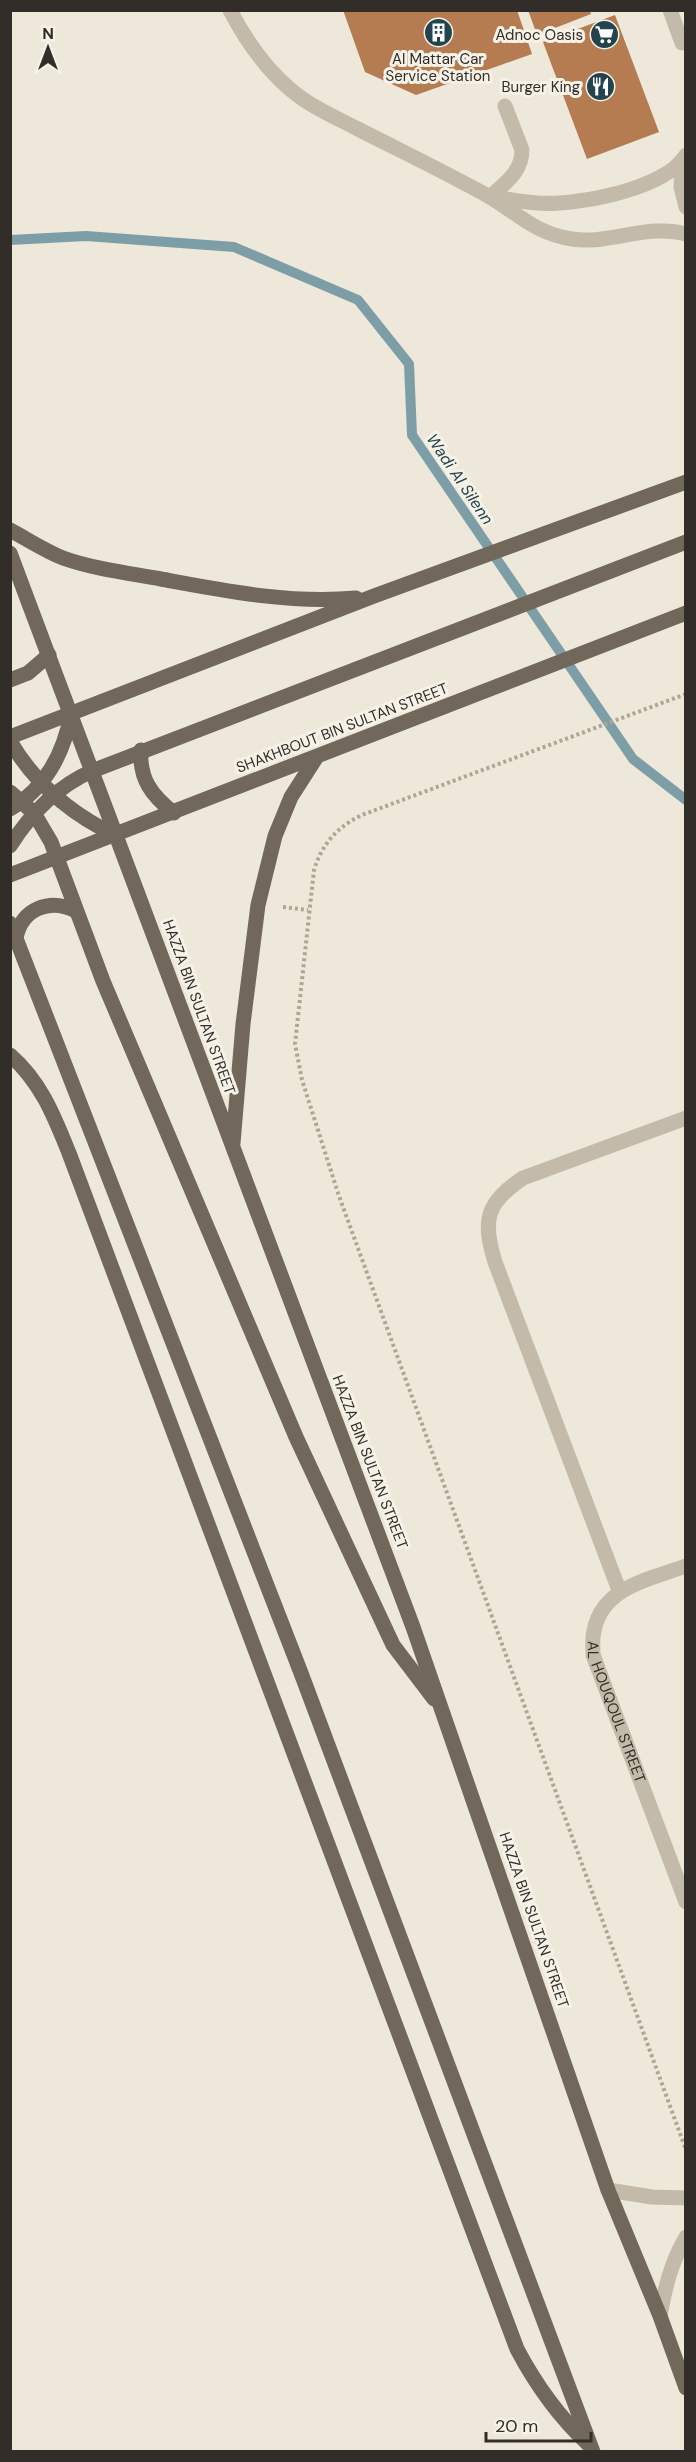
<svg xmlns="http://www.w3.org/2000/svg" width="696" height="2462" font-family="'DM Sans',sans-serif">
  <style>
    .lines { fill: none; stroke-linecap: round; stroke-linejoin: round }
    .stream { stroke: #7e9ea7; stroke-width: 10 }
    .building { fill: #b57c52 }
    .path { stroke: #b0a593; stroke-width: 4; stroke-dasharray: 3 3; stroke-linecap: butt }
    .lane { stroke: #c4baa9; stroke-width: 15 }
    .street { stroke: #c4baa9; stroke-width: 15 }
    .primary { stroke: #72675b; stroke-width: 15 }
    .labels { text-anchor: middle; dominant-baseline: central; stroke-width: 6; stroke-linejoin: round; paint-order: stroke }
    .poi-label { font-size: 15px; fill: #322d28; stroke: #f6f2e7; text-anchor: end }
    .street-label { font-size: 15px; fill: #322d28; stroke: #f6f2e7 }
    .water-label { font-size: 16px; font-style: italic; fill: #23434e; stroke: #f6f2e7 }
  </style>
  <rect width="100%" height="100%" fill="#eee8db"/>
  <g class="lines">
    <polyline class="stream" points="10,240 86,236 234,247 358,300 409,364 412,435 633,759 686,800"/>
  </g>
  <g class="building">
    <polygon points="343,10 517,10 532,54 416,95 365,72"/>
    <polygon points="528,10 590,10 591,14 537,35"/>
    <polygon points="615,15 659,132 587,159 543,42"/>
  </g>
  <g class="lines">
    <g class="path">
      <path d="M686,694l-324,121c-25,12 -40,29 -48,55l-19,174 7,36 37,116 347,954"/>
      <polyline points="283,907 308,910"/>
    </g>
    <g class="lane">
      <path d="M230,10c16,31 34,57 61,80 20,17 44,27 67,39 43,22 87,43 130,67 29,17 48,38 84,43 38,6 76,-16 114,-5"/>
      <polyline points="670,10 682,43"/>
      <polyline points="682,160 681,187 686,207"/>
      <path d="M490,197c15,-14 32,-25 32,-47l-17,-44"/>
      <path d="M492,197c15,2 30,5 45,6 38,3 128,-13 149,-48"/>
    </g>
    <g class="street">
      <path id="s1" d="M686,1566c-36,13 -84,21 -92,65 -2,7 -1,16 -1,24l93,247"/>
      <path d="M619,1590l-124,-328c-13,-42 -9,-59 28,-84l163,-60"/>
      <polyline points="608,2190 652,2197 686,2198"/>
      <path d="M660,2316c5,-28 11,-54 26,-79"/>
    </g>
    <g class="primary">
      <path d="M10,530c17,9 35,21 53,28 31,11 65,15 98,21 65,12 129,25 195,19"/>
      <polyline points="10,553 413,1627 608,2190 660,2316 686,2388"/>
      <polyline points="10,680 28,673 49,655"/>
      <polyline points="10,737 374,596 686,482"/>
      <path d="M10,741c25,43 61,73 105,94"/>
      <path d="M141,750c-2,29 11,46 33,63"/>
      <polyline points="10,792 34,813 51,842 103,981 296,1437 393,1645 434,1699"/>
      <path d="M10,809c35,-20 54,-56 61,-95"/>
      <path d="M10,846c21,-33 46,-59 82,-75l594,-229"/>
      <polyline points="10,875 686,613"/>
      <polyline points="10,923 301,1673 593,2452"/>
      <path d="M16,938c6,-30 34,-40 60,-27"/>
      <path d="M10,1055c31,27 44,61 59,98l448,1196c19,36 41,67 71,95"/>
      <polyline points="233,1143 243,1024 258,905 275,836 291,797 316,758"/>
    </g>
  </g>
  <defs>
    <symbol id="building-disc" viewBox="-11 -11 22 22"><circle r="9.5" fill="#23434e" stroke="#f6f2e7"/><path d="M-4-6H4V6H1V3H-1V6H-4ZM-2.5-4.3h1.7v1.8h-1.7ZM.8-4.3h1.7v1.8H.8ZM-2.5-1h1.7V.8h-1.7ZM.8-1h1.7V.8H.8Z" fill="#fff"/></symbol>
    <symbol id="supermarket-disc" viewBox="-11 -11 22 22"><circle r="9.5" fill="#23434e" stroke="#f6f2e7"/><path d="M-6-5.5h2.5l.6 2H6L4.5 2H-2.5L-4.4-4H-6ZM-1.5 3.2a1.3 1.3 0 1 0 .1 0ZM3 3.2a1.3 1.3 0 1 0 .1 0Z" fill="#fff"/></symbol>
    <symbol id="restaurant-disc" viewBox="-11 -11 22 22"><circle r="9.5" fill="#23434e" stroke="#f6f2e7"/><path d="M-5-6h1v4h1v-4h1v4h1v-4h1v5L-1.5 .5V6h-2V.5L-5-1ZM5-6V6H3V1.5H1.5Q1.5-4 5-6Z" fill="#fff"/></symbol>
  </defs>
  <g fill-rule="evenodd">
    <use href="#building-disc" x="422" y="16" width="33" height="33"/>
    <use href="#supermarket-disc" x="588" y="18" width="33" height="33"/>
    <use href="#restaurant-disc" x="584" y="70" width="33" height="33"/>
  </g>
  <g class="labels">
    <g class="poi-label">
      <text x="583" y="35">Adnoc Oasis</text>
      <text x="438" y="59" text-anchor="middle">Al Mattar Car<tspan x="438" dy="17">Service Station</tspan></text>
      <text x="580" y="87">Burger King</text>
    </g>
    <g class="street-label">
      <text transform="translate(342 728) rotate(-21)">SHAKHBOUT BIN SULTAN STREET</text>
      <text transform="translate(199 1007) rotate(70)">HAZZA BIN SULTAN STREET</text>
      <text transform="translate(370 1462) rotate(69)">HAZZA BIN SULTAN STREET</text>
      <text stroke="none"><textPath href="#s1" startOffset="204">AL HOUQOUL STREET</textPath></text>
      <text transform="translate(534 1920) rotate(71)">HAZZA BIN SULTAN STREET</text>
    </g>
    <g class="water-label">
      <text transform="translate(460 479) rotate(56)">Wadi Al Silenn</text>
    </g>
  </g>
  <rect width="696" height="2462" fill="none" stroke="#322d28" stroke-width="24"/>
  <g transform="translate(48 48)" stroke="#f6f2e7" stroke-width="4.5" paint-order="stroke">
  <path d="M0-4.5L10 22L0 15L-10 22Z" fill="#322d28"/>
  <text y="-9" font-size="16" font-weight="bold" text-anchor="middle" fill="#322d28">N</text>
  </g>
  <path d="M486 2432v9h105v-9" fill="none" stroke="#322d28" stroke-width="3"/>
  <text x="495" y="2432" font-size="18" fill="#322d28" stroke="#f6f2e7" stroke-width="4.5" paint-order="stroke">20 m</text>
</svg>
